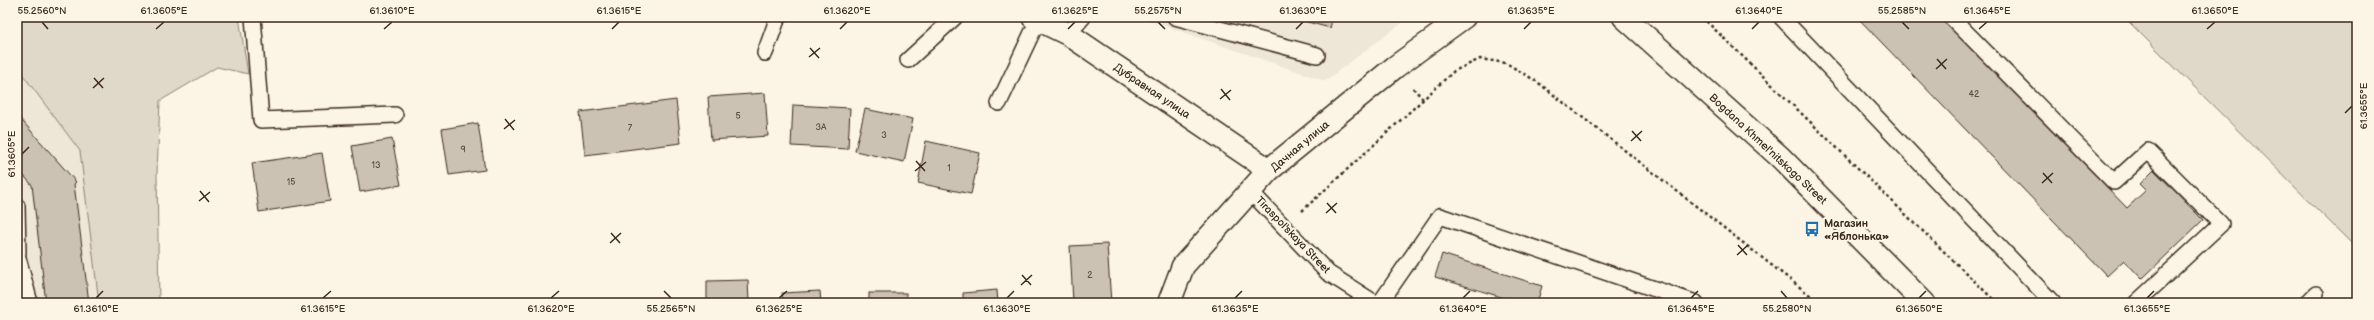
<svg xmlns="http://www.w3.org/2000/svg" width="2374" height="320" font-family="'Balsamiq Sans',sans-serif">
  <style>
    .built { fill: #eee6d6 }
    .green { fill: #e0d8c8; stroke: #8e8173 }
    .building { fill: #ccc2b3; stroke: #3b2a1e }
    .lines { fill: none; stroke-linecap: round; stroke-linejoin: round }
    .lane-casing { stroke: #3b2a1e; stroke-width: 18 }
    .street-casing { stroke: #3b2a1e; stroke-width: 25 }
    .secondary-casing { stroke: #3b2a1e; stroke-width: 25 }
    .path { stroke: #3b2a1e; stroke-width: 2.5; stroke-dasharray: 3 3; stroke-linecap: butt }
    .lane { stroke: #fcf5e5; stroke-width: 15 }
    .street { stroke: #fcf5e5; stroke-width: 22 }
    .secondary { stroke: #fcf5e5; stroke-width: 22 }
    .ticks { fill: none; stroke: #3b2a1e; stroke-width: 1.5 }
    .labels { text-anchor: middle; dominant-baseline: central; stroke-width: 4; stroke-linejoin: round; paint-order: stroke }
    .number-label { font-size: 9px; fill: #5f5043 }
    .street-label { font-size: 11px; fill: #3b2a1e; stroke: #fcf5e5 }
    .poi-label { font-size: 11px; font-weight: bold; fill: #3b2a1e; stroke: #fcf5e5; text-anchor: start }
    .neatline { fill: none; stroke: #3b2a1e; stroke-width: 1.5 }
    .ticks-label { font-size: 10px; text-anchor: middle; fill: #3b2a1e }
  </style>
  <rect width="100%" height="100%" fill="#fcf5e5"/>
  <filter id="ink" filterUnits="userSpaceOnUse"><feTurbulence type="fractalNoise" baseFrequency=".025" numOctaves="2"/><feDisplacementMap in="SourceGraphic" scale="8" xChannelSelector="R" yChannelSelector="G"/><feConvolveMatrix kernelMatrix="1 2 1 2 8 2 1 2 1" color-interpolation-filters="sRGB"/></filter>
  <g filter="url(#ink)">
    <g class="built">
      <polygon points="1139,17 1410,17 1325,81"/>
      <polygon points="17,64 99,158 116,303 17,303"/>
    </g>
    <g class="green">
      <polygon points="17,17 239,17 248,74 217,67 160,101 157,173 159,303 99,303 80,151 17,67"/>
      <polygon points="2124,17 2357,17 2357,249"/>
    </g>
    <g class="building">
      <polygon points="1289,17 1333,17 1330,28"/>
      <polygon points="1857,17 1943,17 2127,208 2146,190 2140,184 2154,170 2203,220 2142,279 2124,260 2107,276"/>
      <polygon points="765,93 768,136 711,140 708,97"/>
      <polygon points="676,100 681,143 585,155 580,112"/>
      <polygon points="793,105 850,108 848,149 791,146"/>
      <polygon points="865,109 913,119 904,162 855,151"/>
      <polygon points="17,115 76,182 74,184 89,303 46,303 32,185 17,168"/>
      <polygon points="478,123 485,170 449,175 442,129"/>
      <polygon points="392,139 401,185 360,192 352,146"/>
      <polygon points="926,141 980,153 971,194 918,183"/>
      <polygon points="322,153 330,201 259,212 252,163"/>
      <polygon points="1107,244 1111,303 1073,303 1070,246"/>
      <polygon points="1442,254 1542,286 1537,303 1521,303 1435,277"/>
      <polygon points="748,280 749,303 707,303 707,281"/>
      <polygon points="997,290 998,303 963,303 963,293"/>
      <polygon points="820,291 821,303 783,303 782,293"/>
      <rect x="869" y="293" width="37" height="10"/>
    </g>
    <g class="lines">
      <defs>
        <g id="lane">
          <polyline points="253,17 261,120 395,115"/>
          <polyline points="1175,17 1317,55"/>
          <polyline points="1781,17 2053,303"/>
          <polyline points="1951,17 2114,182 2148,151 2221,224 2136,303"/>
          <polyline points="1068,34 1083,17"/>
          <polyline points="765,53 778,17"/>
          <polyline points="908,60 955,17"/>
          <polyline points="999,103 1038,20"/>
          <polyline points="1251,192 1328,273 1375,303"/>
          <polyline points="17,206 18,253"/>
          <polyline points="17,254 30,303"/>
          <polyline points="1380,303 1440,216 1696,303"/>
          <polyline points="2307,303 2316,294"/>
        </g>
        <polyline id="street" points="1169,303 1183,266 1269,170"/>
        <g id="secondary">
          <polyline points="1033,17 1068,34 1269,170 1395,67 1464,17"/>
          <polyline points="1624,17 1780,157 1924,303"/>
        </g>
      </defs>
      <use href="#lane" class="lane-casing"/>
      <use href="#street" class="street-casing"/>
      <use href="#secondary" class="secondary-casing"/>
      <g class="path">
        <polyline points="1702,17 1997,303"/>
        <polyline points="1413,88 1423,99"/>
        <polyline points="1302,211 1454,71 1480,59 1506,63 1536,81 1820,303"/>
      </g>
      <use href="#lane" class="lane"/>
      <use href="#street" class="street"/>
      <use href="#secondary" class="secondary"/>
    </g>
  </g>
  <path class="ticks" d="M42,22l6,7M1158,22l7,7M1902,22l7,7M156,29l8,-7M384,29l8,-7M612,29l7,-7M840,29l7,-7M1068,29l7,-7M1296,29l7,-7M1524,29l7,-7M1752,29l7,-7M1979,29l8,-7M2207,29l8,-7M810,48l9,10M809,57l11,-9M1937,59l9,10M1936,69l11,-10M94,78l9,10M93,88l11,-10M1221,89l9,11M1220,99l11,-9M2345,113l7,-7M505,119l9,11M504,129l11,-9M1632,131l9,10M1631,141l11,-10M22,154l7,-7M916,161l9,10M915,171l11,-9M2043,173l9,10M2042,183l11,-10M200,191l9,11M199,201l11,-9M1327,203l9,10M1326,213l11,-10M611,233l9,10M610,243l11,-10M1738,245l9,10M1737,255l11,-10M1022,275l9,10M1021,285l11,-10M664,291l7,7M1781,291l6,7M96,298l7,-7M323,298l8,-7M551,298l8,-7M779,298l8,-7M1007,298l7,-7M1235,298l7,-7M1463,298l7,-7M1691,298l7,-7M1919,298l7,-7M2147,298l7,-7"/>
  <defs>
    <symbol id="bus-bare" viewBox="-9 -9 18 18"><path d="M-5-6H5V4H4V6H2V4H-2V6H-4V4H-5ZM-3.5-4V0h7V-4ZM-3.5 1.2v1.5H-2V1.2ZM2 1.2v1.5H3.5V1.2Z" fill="#1f6fb2" stroke="#fcf5e5" stroke-width="2.5" paint-order="stroke"/></symbol>
  </defs>
  <g fill-rule="evenodd">
    <use href="#bus-bare" x="1801" y="218" width="22" height="22"/>
  </g>
  <g class="labels">
    <g class="number-label">
      <text x="1974" y="94">42</text>
      <text x="738" y="116">5</text>
      <text x="821" y="127">3А</text>
      <text x="630" y="128">7</text>
      <text x="884" y="135">3</text>
      <text x="463" y="149">9</text>
      <text x="376" y="165">13</text>
      <text x="949" y="168">1</text>
      <text x="291" y="182">15</text>
      <text x="1090" y="275">2</text>
    </g>
    <g class="street-label">
      <text transform="translate(1152 91) rotate(34)">Дубравная улица</text>
      <text transform="translate(1300 146) rotate(-40)">Дачная улица</text>
      <text transform="translate(1768 149) rotate(43)">Bogdana Khmel'nitskogo Street</text>
      <text transform="translate(1293 235) rotate(46)">Tiraspol'skaya Street</text>
    </g>
    <g class="poi-label">
      <text x="1824" y="223">Магазин<tspan x="1824" dy="13">«Яблонька»</tspan></text>
    </g>
  </g>
  <rect width="2374" height="320" fill="none" stroke="#fcf5e5" stroke-width="44"/>
  <rect x="22" y="22" width="2330" height="276" class="neatline"/>
  <g class="ticks-label">
    <text x="42" y="14">55.2560°N</text>
    <text x="164" y="14">61.3605°E</text>
    <text x="392" y="14">61.3610°E</text>
    <text x="619" y="14">61.3615°E</text>
    <text x="847" y="14">61.3620°E</text>
    <text x="1075" y="14">61.3625°E</text>
    <text x="1158" y="14">55.2575°N</text>
    <text x="1303" y="14">61.3630°E</text>
    <text x="1531" y="14">61.3635°E</text>
    <text x="1759" y="14">61.3640°E</text>
    <text x="1902" y="14">55.2585°N</text>
    <text x="1987" y="14">61.3645°E</text>
    <text x="2215" y="14">61.3650°E</text>
    <text transform="translate(2363 106) rotate(-90)" y="4">61.3655°E</text>
    <text transform="translate(11 154) rotate(-90)" y="4">61.3605°E</text>
    <text x="96" y="312">61.3610°E</text>
    <text x="323" y="312">61.3615°E</text>
    <text x="551" y="312">61.3620°E</text>
    <text x="671" y="312">55.2565°N</text>
    <text x="779" y="312">61.3625°E</text>
    <text x="1007" y="312">61.3630°E</text>
    <text x="1235" y="312">61.3635°E</text>
    <text x="1463" y="312">61.3640°E</text>
    <text x="1691" y="312">61.3645°E</text>
    <text x="1787" y="312">55.2580°N</text>
    <text x="1919" y="312">61.3650°E</text>
    <text x="2147" y="312">61.3655°E</text>
  </g>
</svg>
